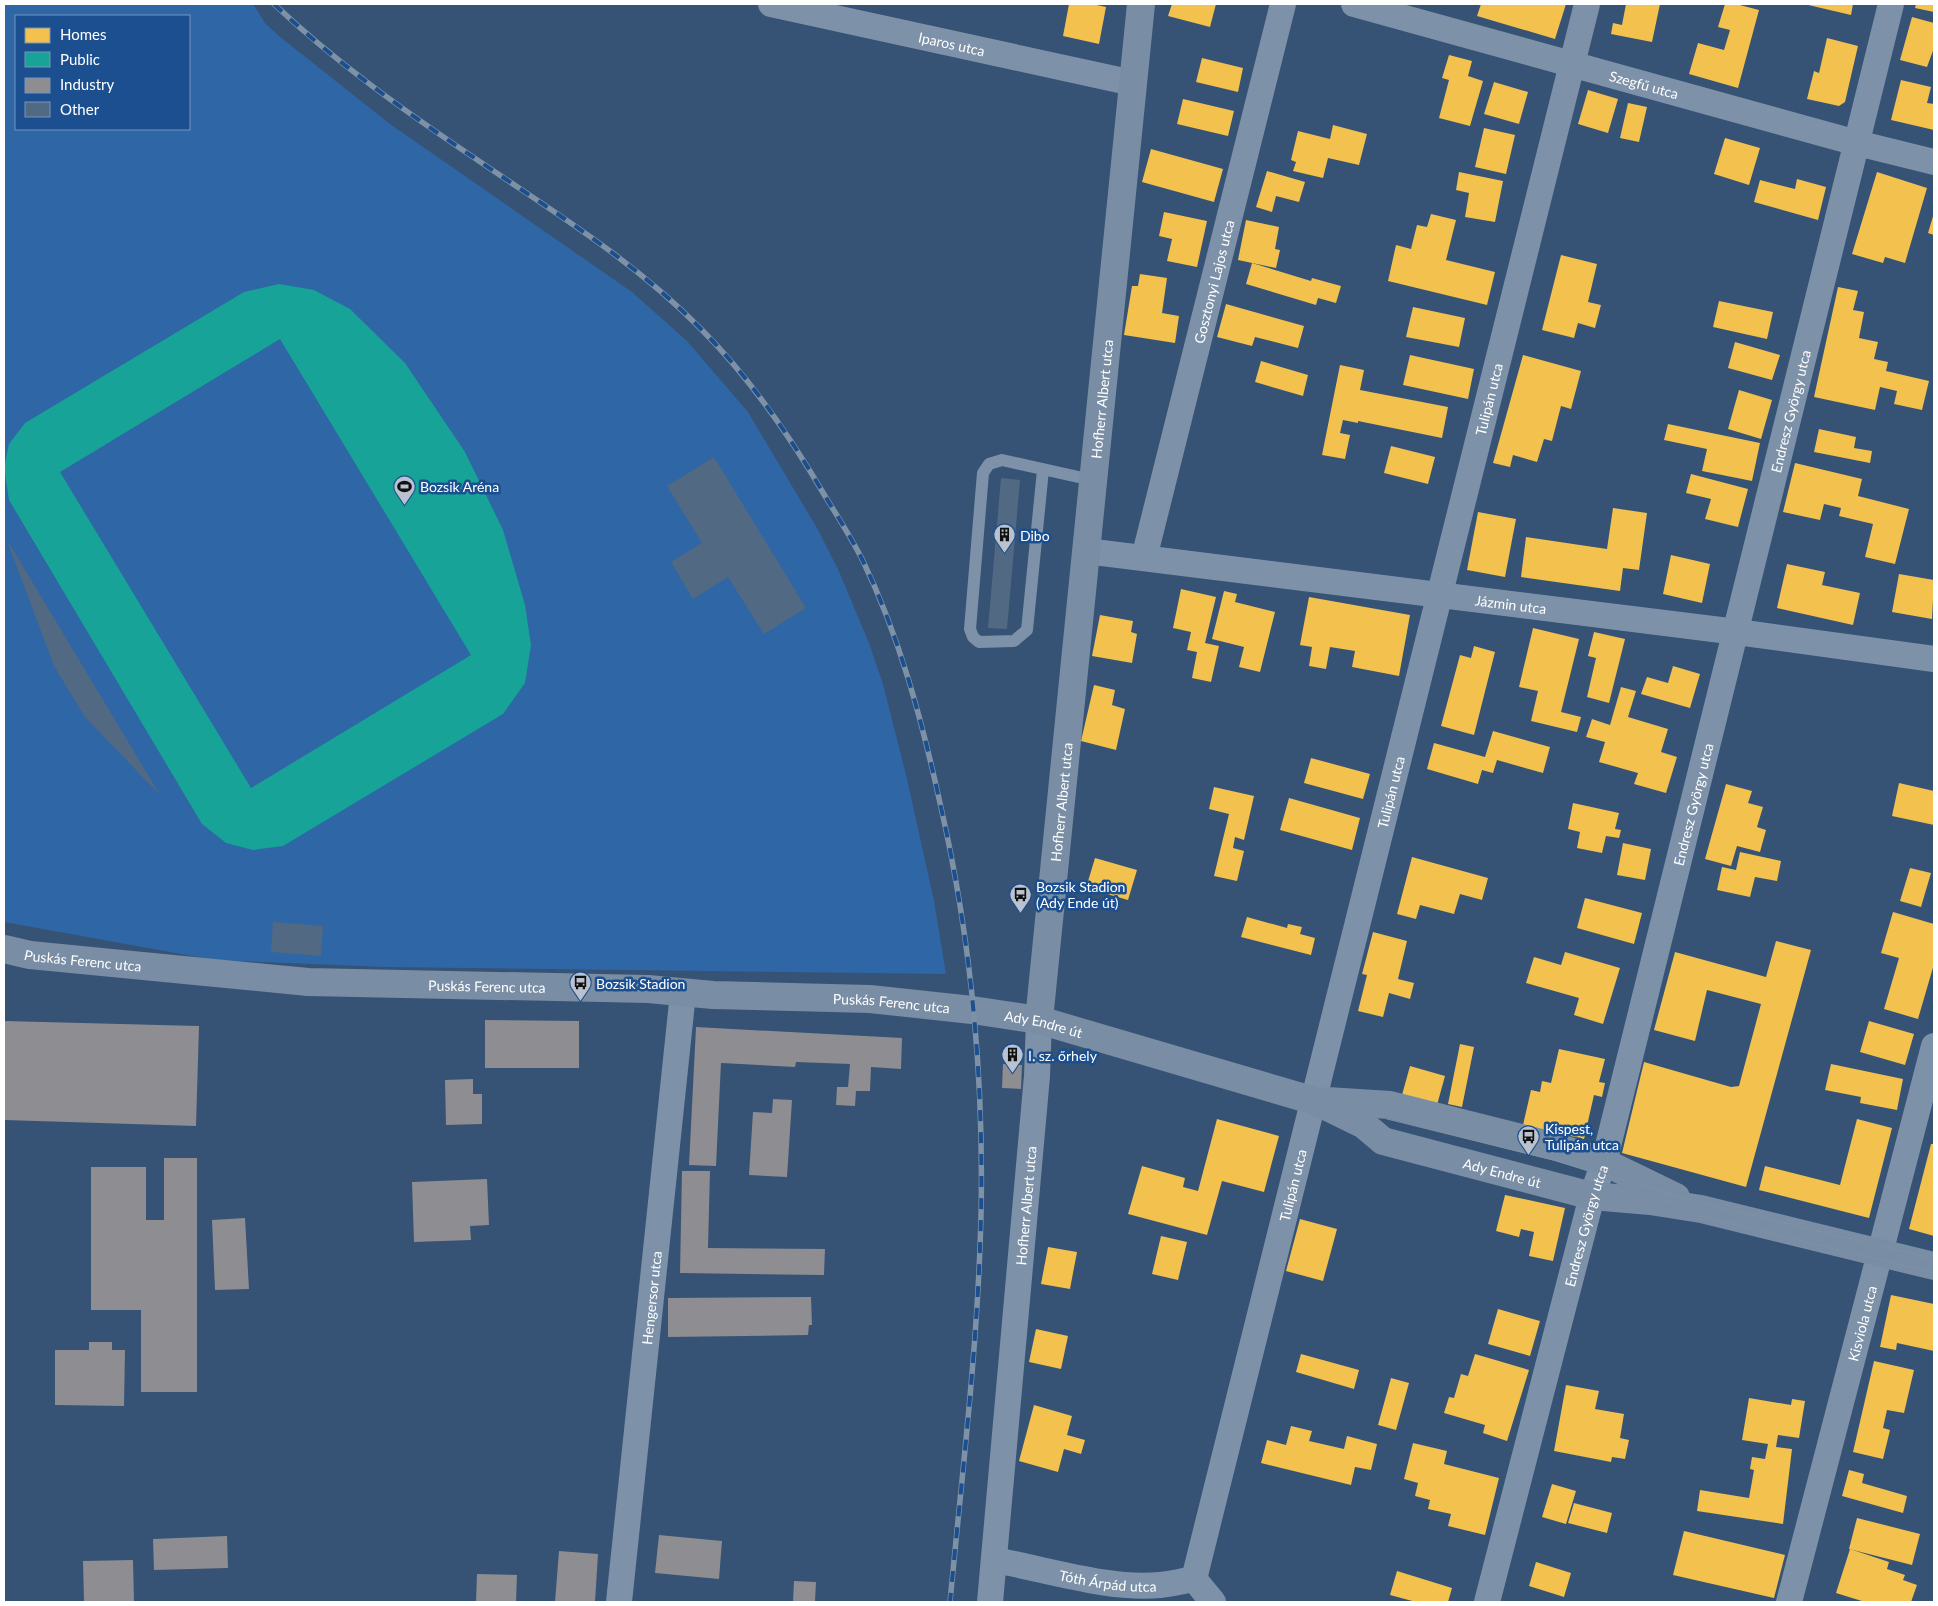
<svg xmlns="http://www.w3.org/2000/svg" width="1938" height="1606" font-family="Lato,sans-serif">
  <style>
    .garden { fill: #2f66a5; fill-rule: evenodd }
    .homes { fill: #f2c14e }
    .public { fill: #17a398; fill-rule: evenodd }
    .industry { fill: #8d8d92 }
    .building { fill: #526984 }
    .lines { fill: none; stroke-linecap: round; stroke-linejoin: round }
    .lane { stroke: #7d92a8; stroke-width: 12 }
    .street { stroke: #7d92a8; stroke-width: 26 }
    .secondary { stroke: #798da4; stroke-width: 28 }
    .tram { stroke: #7e92a7; stroke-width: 1 }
    .rail-casing { stroke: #7e92a7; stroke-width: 5.5 }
    .rail { stroke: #1b4f8f; stroke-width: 4; stroke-dasharray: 11; stroke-linecap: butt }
    .labels { text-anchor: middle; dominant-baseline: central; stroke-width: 5; stroke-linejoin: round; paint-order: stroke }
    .street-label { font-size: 14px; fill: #fff; stroke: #1b4f8f }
    .poi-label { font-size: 14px; fill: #fff; stroke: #1b4f8f; text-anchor: start }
  </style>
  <rect width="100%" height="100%" fill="#365274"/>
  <path class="garden" d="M4,4h249l12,19 14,13 111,88 242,168 55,49 61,71 69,116 21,41 31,74 14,41 25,99 26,118 12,73 -562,-7 -170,-7 -210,-38zM16,16h173v113h-173z"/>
  <g class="homes">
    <polygon points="1069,4 1092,4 1106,7 1099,44 1063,36"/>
    <polygon points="1172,4 1216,4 1210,27 1168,16"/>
    <polygon points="1481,4 1566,4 1555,39 1477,16"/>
    <polygon points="1626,4 1660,4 1652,42 1611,34 1613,23 1622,25"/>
    <polygon points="1725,4 1736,4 1759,10 1738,88 1689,74 1698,43 1724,50 1730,30 1718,27"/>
    <polygon points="1804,4 1853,4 1851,15"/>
    <polygon points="1916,4 1934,4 1934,12 1915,8"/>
    <polygon points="1912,17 1934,23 1934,48 1927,67 1900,60"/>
    <polygon points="1827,38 1858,46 1845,102 1839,106 1807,99 1814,71 1819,73"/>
    <polygon points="1449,55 1472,61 1468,76 1483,81 1470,126 1439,118 1449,80 1442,78"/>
    <polygon points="1202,58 1243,68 1238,92 1196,82"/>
    <polygon points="1901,80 1931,87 1927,103 1934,104 1934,130 1891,120"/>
    <polygon points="1494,82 1528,92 1519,124 1484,114"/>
    <polygon points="1588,90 1618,99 1608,133 1578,124"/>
    <polygon points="1183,99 1234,111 1228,136 1177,124"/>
    <polygon points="1628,103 1647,107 1639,142 1620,138"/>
    <polygon points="1333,125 1367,134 1359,165 1328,158 1323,178 1293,171 1296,162 1291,160 1298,131 1330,139"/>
    <polygon points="1484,128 1515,135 1506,174 1475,167"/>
    <polygon points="1725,138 1760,148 1749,185 1714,174"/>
    <polygon points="1151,149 1223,169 1214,202 1142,182"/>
    <polygon points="1267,171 1305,182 1299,202 1276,196 1272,212 1256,207"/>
    <polygon points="1459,172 1503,181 1495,222 1465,217 1469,193 1456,190"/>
    <polygon points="1877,172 1927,188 1905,263 1885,257 1883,263 1852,254"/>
    <polygon points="1797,179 1826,187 1818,220 1754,202 1760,180 1795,189"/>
    <polygon points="1164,212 1207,221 1197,267 1167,261 1172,239 1159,236"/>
    <polygon points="1934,213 1934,235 1928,233"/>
    <polygon points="1431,214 1456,220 1446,260 1495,272 1487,305 1388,281 1396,245 1411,249 1417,225 1427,227"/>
    <polygon points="1246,220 1279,227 1275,249 1280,250 1276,268 1238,260"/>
    <polygon points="1561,255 1597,264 1588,302 1601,305 1595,328 1578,323 1574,338 1542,330"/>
    <polygon points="1252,263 1311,281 1312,278 1341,286 1336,303 1318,298 1316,305 1246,284"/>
    <polygon points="1140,274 1167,278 1162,313 1179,316 1175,343 1124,335 1132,286 1138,286"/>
    <polygon points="1838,287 1858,291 1853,310 1864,312 1859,338 1878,342 1874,359 1888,362 1886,371 1929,381 1922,410 1894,404 1897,391 1880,387 1875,410 1814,397"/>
    <polygon points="1719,301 1773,312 1767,339 1713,327"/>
    <polygon points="1226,304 1304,326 1298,348 1255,337 1252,346 1217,337"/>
    <polygon points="1413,307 1465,318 1459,347 1406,337"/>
    <polygon points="1735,342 1780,355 1772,380 1728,368"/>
    <polygon points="1410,355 1474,369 1468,399 1403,385"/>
    <polygon points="1523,355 1581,371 1571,409 1561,406 1552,441 1544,439 1537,462 1513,455 1510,467 1493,463"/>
    <polygon points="1261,361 1308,375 1303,396 1255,382"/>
    <polygon points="1340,365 1364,370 1360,390 1448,407 1442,438 1358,421 1358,423 1343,420 1340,433 1350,435 1345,459 1322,455"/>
    <polygon points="1739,390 1772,400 1761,439 1728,429"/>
    <polygon points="1668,424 1760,443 1752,481 1702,471 1707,449 1664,440"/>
    <polygon points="1819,429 1856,437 1854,448 1872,451 1870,463 1814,452"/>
    <polygon points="1391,446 1435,457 1428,484 1384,473"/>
    <polygon points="1795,463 1862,479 1858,496 1909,509 1895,564 1865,557 1873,524 1839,516 1841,508 1824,504 1820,520 1783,512"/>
    <polygon points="1691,474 1748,489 1738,527 1705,519 1711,499 1686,493"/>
    <polygon points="1613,508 1647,513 1639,570 1623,568 1620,591 1521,577 1526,537 1607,549"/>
    <polygon points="1478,512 1516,519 1505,577 1467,570"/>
    <polygon points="1671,555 1710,564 1702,603 1663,594"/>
    <polygon points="1787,564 1825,572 1822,585 1860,593 1853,625 1777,608"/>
    <polygon points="1899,574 1934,580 1932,619 1892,612"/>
    <polygon points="1181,589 1216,597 1205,643 1219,646 1211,682 1192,678 1197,652 1187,650 1191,632 1173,628"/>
    <polygon points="1224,591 1237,594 1235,602 1275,612 1260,672 1239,667 1244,647 1212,639"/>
    <polygon points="1309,597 1410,615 1399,676 1352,667 1355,651 1330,647 1326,669 1309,666 1312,647 1300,645"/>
    <polygon points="1100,615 1133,621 1131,632 1137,634 1132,663 1092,656"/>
    <polygon points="1533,628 1579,639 1561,712 1581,717 1577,732 1531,721 1538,691 1519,687"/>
    <polygon points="1594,632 1625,639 1609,703 1587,697 1596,658 1588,656"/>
    <polygon points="1474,646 1495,652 1474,735 1441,726 1460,655 1471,658"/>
    <polygon points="1673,666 1700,674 1690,708 1641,694 1647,677 1668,683"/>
    <polygon points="1094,685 1115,690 1112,705 1125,709 1116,750 1081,741"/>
    <polygon points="1621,687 1636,691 1628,717 1668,729 1661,752 1677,757 1666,793 1634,784 1638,773 1599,762 1605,742 1586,737 1592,719 1610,725"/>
    <polygon points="1493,731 1550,747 1543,773 1497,760 1493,773 1482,770 1478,784 1427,769 1434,743 1485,757"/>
    <polygon points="1311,758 1370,774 1363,799 1304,783"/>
    <polygon points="1899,783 1934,791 1934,825 1892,816"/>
    <polygon points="1726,784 1752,791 1748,803 1763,807 1757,827 1766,830 1760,852 1737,846 1731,866 1705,859"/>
    <polygon points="1214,787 1254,796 1244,840 1235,837 1233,848 1244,851 1237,881 1214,876 1229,814 1209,809"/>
    <polygon points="1289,798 1360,818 1352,850 1280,830"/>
    <polygon points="1573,803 1619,813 1615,829 1621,830 1619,838 1606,836 1602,853 1577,848 1580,832 1568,829"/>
    <polygon points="1623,843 1651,849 1645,880 1617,875"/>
    <polygon points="1740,852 1781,861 1777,881 1755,877 1750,897 1717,890 1722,867 1736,870"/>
    <polygon points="1412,857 1488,878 1482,900 1460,894 1454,914 1420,905 1416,919 1397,914"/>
    <polygon points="1095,858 1137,870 1128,900 1086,888"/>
    <polygon points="1910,868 1931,873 1921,907 1900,901"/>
    <polygon points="1585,898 1642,913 1634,944 1577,928"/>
    <polygon points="1893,912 1934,924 1934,964 1918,1019 1884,1009 1899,958 1881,953"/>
    <polygon points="1247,917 1287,928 1288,924 1302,927 1300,934 1315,938 1311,955 1241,937"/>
    <polygon points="1373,932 1407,941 1398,979 1414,983 1410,999 1389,993 1383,1017 1358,1011 1367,975 1362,974"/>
    <polygon points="1776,941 1811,950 1746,1187 1622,1153 1644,1062 1731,1087 1739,1086 1761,1004 1707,990 1695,1041 1654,1030 1675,952 1766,977"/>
    <polygon points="1565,952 1620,968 1603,1024 1574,1015 1579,998 1526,983 1534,957 1561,965"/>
    <polygon points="1869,1021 1914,1034 1905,1065 1860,1052"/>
    <polygon points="1460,1044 1474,1047 1462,1107 1448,1104"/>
    <polygon points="1559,1049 1605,1059 1599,1082 1605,1083 1602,1097 1594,1095 1584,1139 1523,1125 1531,1090 1540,1092 1542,1081 1551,1083"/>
    <polygon points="1831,1064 1903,1079 1897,1110 1860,1103 1861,1097 1825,1090"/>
    <polygon points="1410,1066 1445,1076 1437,1105 1402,1095"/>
    <polygon points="1217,1119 1279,1136 1264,1192 1222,1181 1207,1235 1128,1214 1142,1166 1185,1178 1183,1187 1198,1191"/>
    <polygon points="1857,1119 1892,1128 1869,1218 1759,1190 1765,1166 1840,1185"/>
    <polygon points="1931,1144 1934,1144 1934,1236 1909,1229"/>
    <polygon points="1505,1195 1565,1208 1553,1261 1529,1256 1534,1232 1521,1229 1519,1237 1496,1231"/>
    <polygon points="1300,1219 1337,1229 1323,1281 1286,1271"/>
    <polygon points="1161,1236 1187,1242 1178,1280 1152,1274"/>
    <polygon points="1048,1247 1077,1252 1070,1289 1041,1284"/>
    <polygon points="1891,1295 1934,1304 1934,1351 1897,1343 1896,1350 1880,1347"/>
    <polygon points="1498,1309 1540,1321 1530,1356 1488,1344"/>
    <polygon points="1036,1329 1068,1336 1061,1369 1029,1362"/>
    <polygon points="1301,1354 1359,1370 1354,1389 1296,1372"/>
    <polygon points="1475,1354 1529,1370 1507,1441 1483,1433 1485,1425 1444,1413 1449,1397 1454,1398 1461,1374 1468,1376"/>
    <polygon points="1874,1361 1914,1370 1904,1413 1887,1410 1883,1428 1890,1430 1883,1459 1853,1452"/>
    <polygon points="1391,1378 1409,1383 1396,1430 1378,1425"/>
    <polygon points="1566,1385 1599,1391 1595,1409 1624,1414 1620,1438 1629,1440 1625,1459 1612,1457 1611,1462 1554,1451"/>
    <polygon points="1749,1398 1791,1405 1792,1399 1805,1401 1799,1438 1778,1435 1776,1447 1792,1449 1783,1524 1697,1511 1700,1490 1749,1498 1754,1470 1750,1469 1752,1457 1765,1459 1768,1444 1742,1440"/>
    <polygon points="1034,1405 1072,1416 1067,1435 1085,1440 1081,1454 1064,1449 1058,1472 1019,1461"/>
    <polygon points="1291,1426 1312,1431 1309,1441 1344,1449 1347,1436 1377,1444 1371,1470 1355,1467 1351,1485 1261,1463 1267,1440 1286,1445"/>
    <polygon points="1413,1443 1447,1451 1444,1464 1499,1478 1485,1535 1448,1526 1451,1514 1428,1509 1430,1500 1415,1496 1418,1483 1404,1479"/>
    <polygon points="1849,1470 1864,1474 1862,1483 1907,1496 1903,1513 1842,1496"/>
    <polygon points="1552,1484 1576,1491 1566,1524 1542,1517"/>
    <polygon points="1574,1503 1612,1513 1607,1533 1568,1523"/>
    <polygon points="1857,1518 1920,1534 1912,1565 1849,1549"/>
    <polygon points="1684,1531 1785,1555 1774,1598 1673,1575"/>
    <polygon points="1850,1549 1889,1562 1887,1569 1905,1575 1903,1580 1917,1585 1911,1602 1865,1602 1836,1593"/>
    <polygon points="1536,1562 1571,1573 1564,1597 1529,1586"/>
    <polygon points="1397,1571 1452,1588 1448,1602 1416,1602 1390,1595"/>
  </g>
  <path class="public" d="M279,284l35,6 36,19 55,54 60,89 38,78 22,75 6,40 -6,38 -22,31 -220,132 -30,4 -27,-7 -24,-19 -193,-324 -5,-33 5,-23 16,-21 219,-131zM280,339l191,316 -220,133 -191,-316z"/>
  <g class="industry">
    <polygon points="485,1020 579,1021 579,1068 485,1068"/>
    <polygon points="4,1021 199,1026 196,1126 4,1120"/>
    <polygon points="696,1027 902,1038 901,1069 871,1067 870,1091 856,1091 855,1106 836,1105 837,1087 848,1087 850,1064 796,1062 795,1067 721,1063 716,1166 689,1165"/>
    <polygon points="1003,1064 1022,1065 1021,1089 1002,1088"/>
    <polygon points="473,1079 473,1094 482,1094 482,1124 446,1125 445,1080"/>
    <polygon points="773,1099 792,1100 787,1177 749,1175 753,1112 772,1113"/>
    <polygon points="164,1158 197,1158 197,1392 141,1392 141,1310 91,1310 91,1167 146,1167 146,1220 164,1220"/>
    <polygon points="682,1171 710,1171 708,1248 825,1249 824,1275 680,1273"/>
    <polygon points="487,1179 489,1225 470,1226 471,1240 414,1242 412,1182"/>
    <polygon points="245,1218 249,1289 215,1290 212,1220"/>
    <polygon points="811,1297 812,1325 809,1325 808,1335 668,1337 668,1298"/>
    <polygon points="89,1342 112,1342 112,1350 125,1350 124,1406 55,1405 55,1350 89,1350"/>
    <polygon points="659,1535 722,1541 719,1579 655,1573"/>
    <polygon points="227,1536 228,1568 154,1570 153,1539"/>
    <polygon points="559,1551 598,1554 595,1602 555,1602"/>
    <polygon points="133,1560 134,1602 84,1602 83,1561"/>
    <polygon points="477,1574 517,1575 516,1602 476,1602"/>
    <polygon points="794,1581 816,1582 815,1602 793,1602"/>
  </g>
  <g class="building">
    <polygon points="714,457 806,608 764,634 728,577 693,599 671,562 702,543 667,486"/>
    <polygon points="1001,478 1020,480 1007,629 988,628"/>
    <polygon points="8,543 9,543 160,795 85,717 54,666"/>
    <polygon points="273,922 323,926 321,956 271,952"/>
  </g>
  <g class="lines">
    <polyline class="lane" points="1043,470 1027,630 1014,641 979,642 973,637 970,629 983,473 989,464 1002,460 1092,480"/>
    <g class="street">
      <path id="s1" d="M771,4l362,79"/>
      <path id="s2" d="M1354,4l503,139 77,19"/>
      <path id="s3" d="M1086,551l651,81 197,27"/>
      <path id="s4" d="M1144,558l139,-554"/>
      <path id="s5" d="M994,1560c51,9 115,30 166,25 12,-1 23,-4 34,-6"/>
      <path id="s6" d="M1194,1579l393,-1575"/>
      <polyline points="1194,1579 1213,1602"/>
      <path id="s7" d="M619,1602l64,-609"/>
      <path id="s8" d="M990,1602l47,-526 2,-56"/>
      <path id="s9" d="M1487,1602l105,-406 12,-34 287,-1158"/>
      <path id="s10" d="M1789,1602l145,-556"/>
    </g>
    <g class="secondary">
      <path id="s11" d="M4,949l26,6 278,27 340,7 65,6 157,4 102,11 67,10 276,81 49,24 19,16 209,55 58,5 51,8 233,57"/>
      <path id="s12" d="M1039,1020l102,-1016"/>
      <polyline points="1327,1101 1390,1105 1557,1147 1604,1162 1676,1197"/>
    </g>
    <g class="tram">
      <polyline points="1387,1119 1553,1160 1702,1203 1934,1259"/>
      <polyline points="1655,1195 1700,1216 1934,1273"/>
    </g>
    <defs>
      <path id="rail" d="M274,4c61,58 132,108 202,155 79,54 157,101 225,170 50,50 89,107 124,167 13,21 27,43 38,65 37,77 59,160 77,242 31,135 44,275 41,413 -3,129 -19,258 -31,386"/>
    </defs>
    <use href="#rail" class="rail-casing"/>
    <use href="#rail" class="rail"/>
  </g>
  <defs>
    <symbol id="stadium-pin" viewBox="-11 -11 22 30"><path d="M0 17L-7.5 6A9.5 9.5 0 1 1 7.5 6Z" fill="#b9c2ce" stroke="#1b4f8f"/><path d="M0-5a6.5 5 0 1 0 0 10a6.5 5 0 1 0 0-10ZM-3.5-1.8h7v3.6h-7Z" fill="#111"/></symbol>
    <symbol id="building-pin" viewBox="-11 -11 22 30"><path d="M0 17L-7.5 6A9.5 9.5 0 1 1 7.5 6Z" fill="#b9c2ce" stroke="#1b4f8f"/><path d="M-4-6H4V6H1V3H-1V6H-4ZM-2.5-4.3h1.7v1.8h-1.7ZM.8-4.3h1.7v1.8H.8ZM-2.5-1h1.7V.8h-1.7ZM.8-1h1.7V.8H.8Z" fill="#111"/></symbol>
    <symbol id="bus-pin" viewBox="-11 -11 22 30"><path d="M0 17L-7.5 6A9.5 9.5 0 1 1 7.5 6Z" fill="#b9c2ce" stroke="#1b4f8f"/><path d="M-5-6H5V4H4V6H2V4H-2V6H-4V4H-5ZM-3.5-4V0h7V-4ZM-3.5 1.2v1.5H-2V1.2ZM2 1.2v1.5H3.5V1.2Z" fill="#111"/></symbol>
  </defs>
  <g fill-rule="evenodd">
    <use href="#stadium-pin" x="392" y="474" width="25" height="34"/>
    <use href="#building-pin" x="992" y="522" width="25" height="34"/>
    <use href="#bus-pin" x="1008" y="882" width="25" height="34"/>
    <use href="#bus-pin" x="568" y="970" width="25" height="34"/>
    <use href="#building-pin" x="1000" y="1042" width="25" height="34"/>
    <use href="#bus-pin" x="1516" y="1124" width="25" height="34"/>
  </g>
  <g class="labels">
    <g class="street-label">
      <text stroke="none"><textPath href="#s1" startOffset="185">Iparos utca</textPath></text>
      <text stroke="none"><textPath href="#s2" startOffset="301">Szegfű utca</textPath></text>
      <text stroke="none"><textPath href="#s4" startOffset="285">Gosztonyi Lajos utca</textPath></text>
      <text stroke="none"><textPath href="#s6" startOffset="1216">Tulipán utca</textPath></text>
      <text stroke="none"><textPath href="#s12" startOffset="624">Hofherr Albert utca</textPath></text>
      <text stroke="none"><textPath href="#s9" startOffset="1229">Endresz György utca</textPath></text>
      <text stroke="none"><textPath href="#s3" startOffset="428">Jázmin utca</textPath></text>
      <text stroke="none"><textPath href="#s6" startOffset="811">Tulipán utca</textPath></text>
      <text stroke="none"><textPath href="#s12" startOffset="219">Hofherr Albert utca</textPath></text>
      <text stroke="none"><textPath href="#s9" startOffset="824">Endresz György utca</textPath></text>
      <text stroke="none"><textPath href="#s11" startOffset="80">Puskás Ferenc utca</textPath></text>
      <text stroke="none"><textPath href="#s11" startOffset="485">Puskás Ferenc utca</textPath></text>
      <text stroke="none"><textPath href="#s11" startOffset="890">Puskás Ferenc utca</textPath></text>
      <text stroke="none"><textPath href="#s11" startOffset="1044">Ady Endre út</textPath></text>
      <text stroke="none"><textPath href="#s11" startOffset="1529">Ady Endre út</textPath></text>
      <text stroke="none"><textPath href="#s6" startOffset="406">Tulipán utca</textPath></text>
      <text stroke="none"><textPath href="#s8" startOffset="398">Hofherr Albert utca</textPath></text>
      <text stroke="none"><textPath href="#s9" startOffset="389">Endresz György utca</textPath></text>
      <text stroke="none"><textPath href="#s7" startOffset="306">Hengersor utca</textPath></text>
      <text stroke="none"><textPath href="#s10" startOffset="288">Kisviola utca</textPath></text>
      <text stroke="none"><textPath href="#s5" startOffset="116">Tóth Árpád utca</textPath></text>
    </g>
    <g class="poi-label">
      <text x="420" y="486">Bozsik Aréna</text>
      <text x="1020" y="535">Dibo</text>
      <text x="1036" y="886">Bozsik Stadion<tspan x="1036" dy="16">(Ady Ende út)</tspan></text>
      <text x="596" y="983">Bozsik Stadion</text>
      <text x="1028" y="1055">I. sz. őrhely</text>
      <text x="1545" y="1128">Kispest,<tspan x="1545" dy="16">Tulipán utca</tspan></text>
    </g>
  </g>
  <rect width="1938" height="1606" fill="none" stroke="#ffffff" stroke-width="10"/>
  <rect x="15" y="15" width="175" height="115" fill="#1b4f8f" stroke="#7695bc"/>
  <rect x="25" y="28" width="25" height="15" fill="#f2c14e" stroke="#7695bc"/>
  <text x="60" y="40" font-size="15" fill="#ffffff">Homes</text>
  <rect x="25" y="52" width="25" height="15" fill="#17a398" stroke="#7695bc"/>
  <text x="60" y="65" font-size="15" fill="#ffffff">Public</text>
  <rect x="25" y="78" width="25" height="15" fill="#8d8d92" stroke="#7695bc"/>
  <text x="60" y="90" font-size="15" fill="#ffffff">Industry</text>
  <rect x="25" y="102" width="25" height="15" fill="#526984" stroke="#7695bc"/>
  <text x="60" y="115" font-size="15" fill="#ffffff">Other</text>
</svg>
